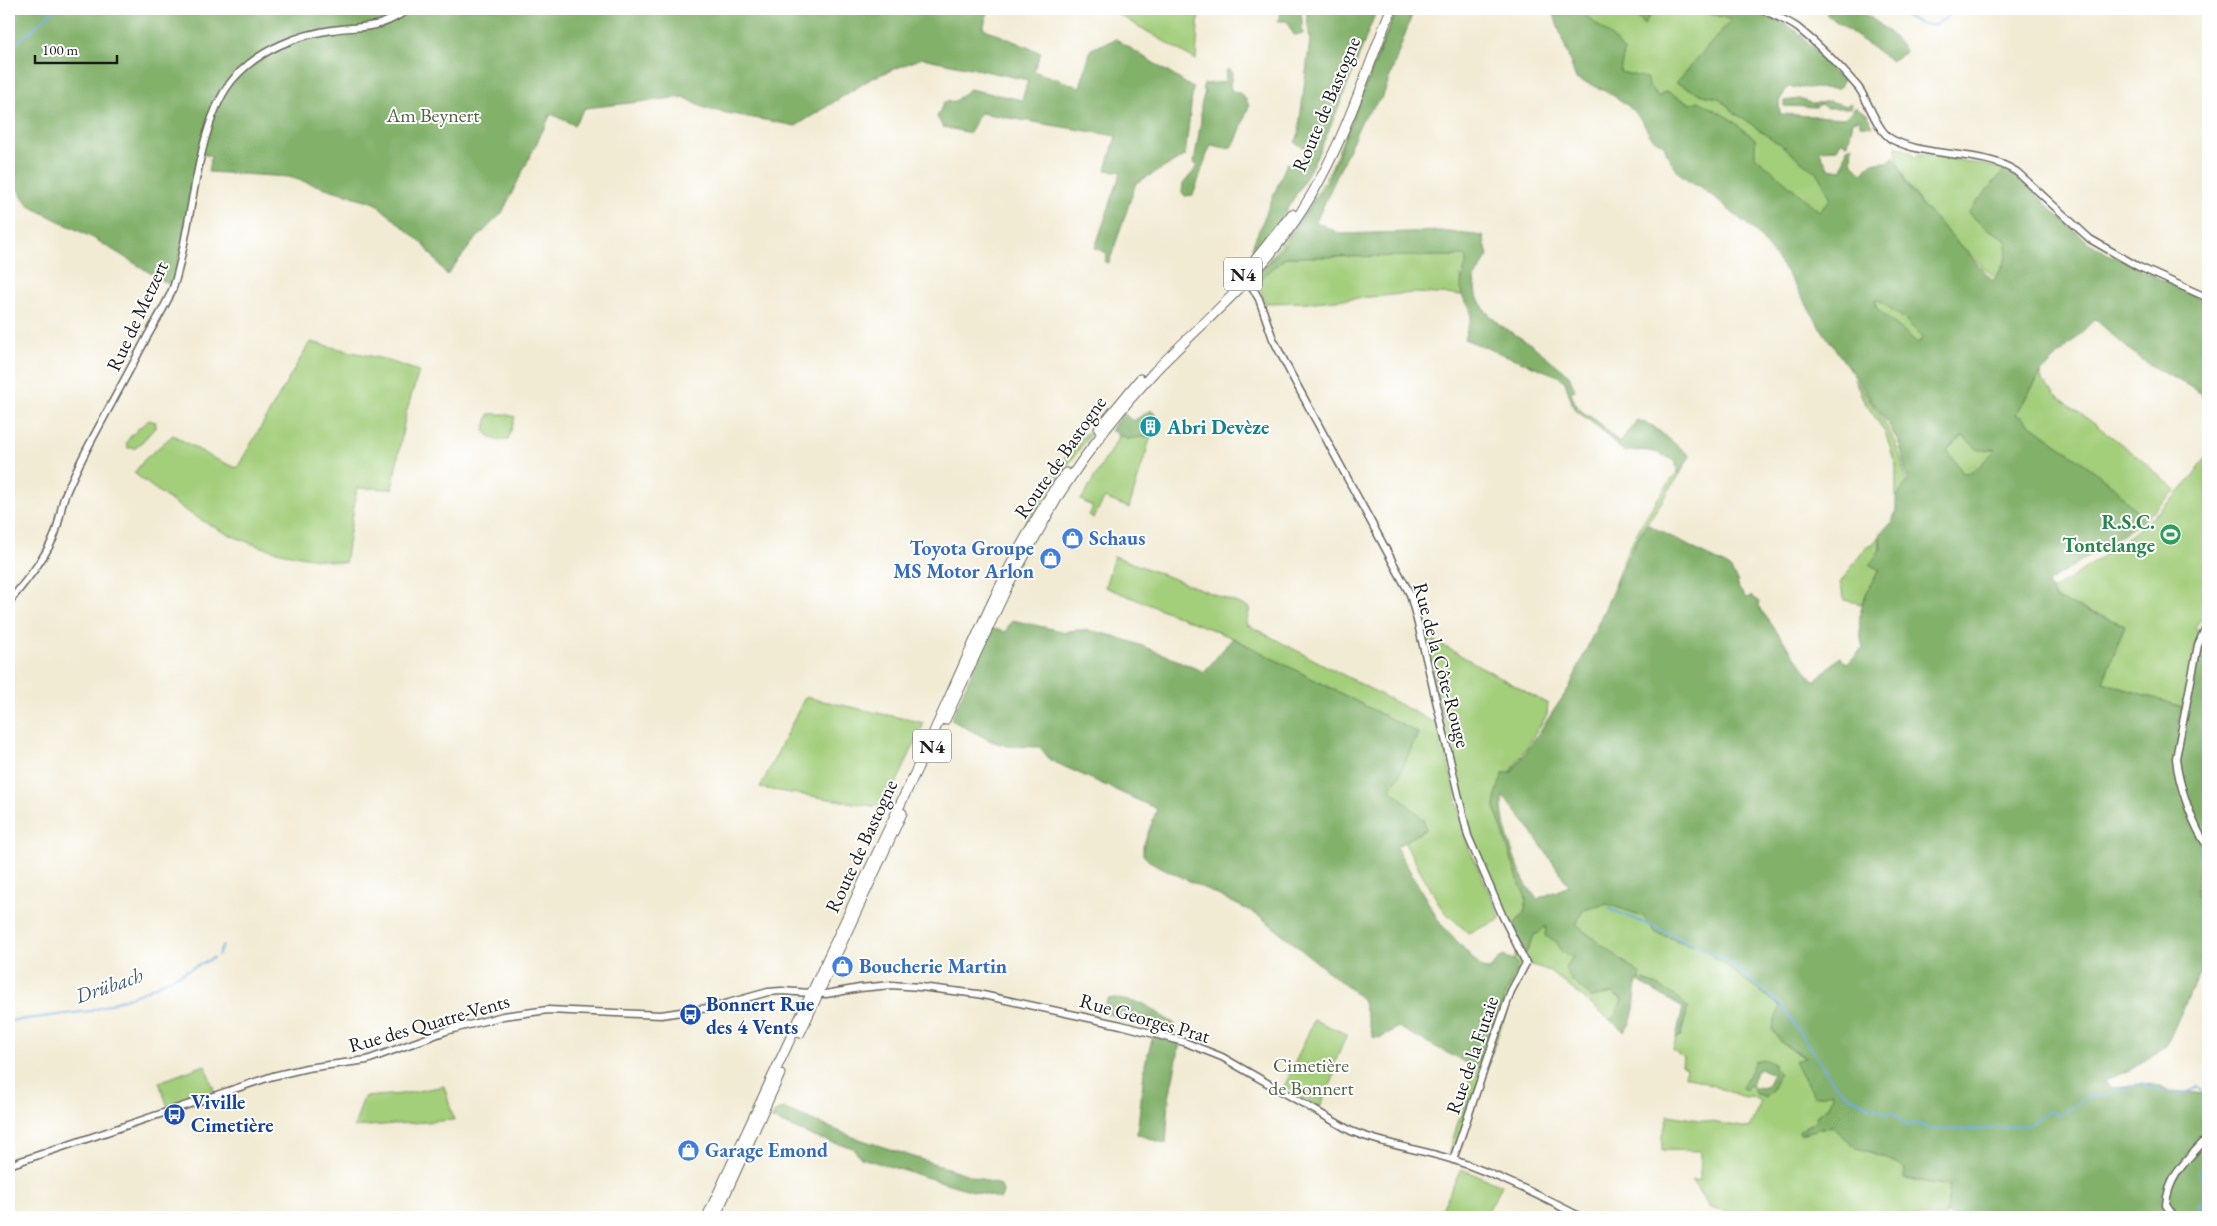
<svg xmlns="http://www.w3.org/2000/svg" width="2217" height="1226" font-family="'EB Garamond',serif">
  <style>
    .green { fill: #a3ce7a; stroke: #60754b; fill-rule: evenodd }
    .forest { fill: #82b16a; stroke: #4f6643; fill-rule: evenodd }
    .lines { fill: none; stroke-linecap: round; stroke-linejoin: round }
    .stream { stroke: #6face1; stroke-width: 2 }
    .tertiary-casing { stroke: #67645c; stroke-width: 9 }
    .primary-casing { stroke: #67645c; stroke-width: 11 }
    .trunk-casing { stroke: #67645c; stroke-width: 11 }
    .tertiary { stroke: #fff; stroke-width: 6 }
    .primary { stroke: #fff; stroke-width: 9 }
    .trunk { stroke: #fff; stroke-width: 9 }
    .labels { text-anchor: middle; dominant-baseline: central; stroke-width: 4; stroke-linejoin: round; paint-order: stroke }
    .shield { fill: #fff; stroke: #606060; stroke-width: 1 }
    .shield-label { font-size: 19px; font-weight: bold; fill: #1c1c1c }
    .street-label { font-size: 20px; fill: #1c1c1c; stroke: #fff }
    .park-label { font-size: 20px; fill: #526342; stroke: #fff }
    .culture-label { font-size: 20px; font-weight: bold; fill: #0d838f; stroke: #fff; text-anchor: start }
    .leisure-label { font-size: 20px; font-weight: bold; fill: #27864d; stroke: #fff; text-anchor: end }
    .shop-label { font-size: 20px; font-weight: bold; fill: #366cbe; stroke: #fff; text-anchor: start }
    .transit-label { font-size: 20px; font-weight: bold; fill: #164399; stroke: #fff; text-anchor: start }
    .water-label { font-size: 21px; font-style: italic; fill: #415d75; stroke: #fff }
  </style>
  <rect width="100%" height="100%" fill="#fff"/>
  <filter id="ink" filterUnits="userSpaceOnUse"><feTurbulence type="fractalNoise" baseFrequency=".02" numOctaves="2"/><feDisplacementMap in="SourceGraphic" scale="10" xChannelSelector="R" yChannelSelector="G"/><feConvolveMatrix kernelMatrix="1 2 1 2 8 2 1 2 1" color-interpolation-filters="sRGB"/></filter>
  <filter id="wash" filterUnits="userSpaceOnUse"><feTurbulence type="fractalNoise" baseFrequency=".0096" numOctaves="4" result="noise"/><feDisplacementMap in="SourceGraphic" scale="20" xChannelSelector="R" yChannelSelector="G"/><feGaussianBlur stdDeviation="1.12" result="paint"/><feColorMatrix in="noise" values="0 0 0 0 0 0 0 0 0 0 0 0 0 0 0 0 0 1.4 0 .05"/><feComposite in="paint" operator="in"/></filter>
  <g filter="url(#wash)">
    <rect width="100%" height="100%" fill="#f2ebd4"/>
    <g class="green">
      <polygon points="1109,9 1199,9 1196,60"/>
      <polygon points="1396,9 1377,61 1327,183 1281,249 1258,274 1309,207 1330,171"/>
      <polygon points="1579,9 1632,9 1644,25 1653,9 1695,9 1731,20 1703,95 1719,98 1735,113 1784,147 1820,176 1831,198 1819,211 1691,104 1666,91 1658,97 1649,86 1646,78 1619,72 1624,51"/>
      <path d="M1896,146l17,7 -1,3 4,1 2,-3h8l79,15 -18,60 18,9c5,14 -1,28 -10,40 -31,-31 -100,-85 -99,-132z"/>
      <polygon points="1466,256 1467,265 1461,275 1462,295 1414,293 1314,302 1265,303 1258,281 1286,257"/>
      <polygon points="1877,298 1903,318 1922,337 1919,345 1877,309 1875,300"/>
      <path d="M310,342l73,17 36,12 -13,42 -14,76 -35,-1 -12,75c-29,-4 -58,-8 -86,-17 -47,-15 -87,-43 -125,-73l11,-14 28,-24 42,24 22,9z"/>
      <polygon points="2041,373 2042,381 2057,396 2132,452 2176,490 2144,520 2116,489 2093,470 2016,414"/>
      <path d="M1854,379c29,40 51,67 53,118l-11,1v-32l-11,-34 -21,-31z"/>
      <path d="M489,414h15l11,3 -7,23c-10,2 -17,-1 -24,-9z"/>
      <polygon points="1100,418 1101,419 1065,469 1020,542 1017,542 1018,535 1052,475 1070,450"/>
      <path d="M149,420l7,2 -1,6 -19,20h-8l-2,-5c6,-10 14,-16 23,-23z"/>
      <polygon points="1122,435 1127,439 1151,436 1129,508 1105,498 1093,518 1089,515 1093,507 1081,500 1118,438"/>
      <polygon points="1963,436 1997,448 1973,472 1962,474 1947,450"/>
      <path d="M2208,455v155l-13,17 3,5 -16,75 -79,-25 22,-57 -70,-26 -4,-8c47,-30 92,-62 131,-102 10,-10 18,-23 26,-34z"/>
      <path d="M1677,473l3,1 -42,63 -23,50 -1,-2c15,-42 35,-78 63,-112z"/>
      <polygon points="1880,534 1879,570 1861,604 1845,600 1840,583 1866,547 1874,543"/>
      <polygon points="1114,556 1250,608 1246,624 1439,725 1468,846 1498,911 1500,920 1468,933 1442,909 1404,842 1425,830 1424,820 1390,788 1398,777 1418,733 1233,638 1105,587"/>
      <polygon points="1424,635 1548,704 1547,715 1510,773 1503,773 1495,808 1519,882 1527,900 1524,913 1512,927 1474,845 1457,784"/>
      <polygon points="805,697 924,723 885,808 760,788"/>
      <path d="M1607,904l37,12 12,17 49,17 75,56 -8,23 10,14 24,16 -12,2 39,34 -4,11 -14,12 2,3 -18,10 33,-5 25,22 28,9 21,12 -2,10 46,7 -5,31h-182l-11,-8 -17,5 -25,-6 -18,-27 8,-1 1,-29 -39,-1v-15l6,-20 81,13 12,-27 -11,-5 -4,1 -8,-2 -54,-20 2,-6 -4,-4 1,-8 -10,-7 3,-12 5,-2 7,-28c-10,-12 -29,-22 -44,-28l-1,4 -3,-2v-8l-64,-49 7,-15zM1755,1061l24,11 -14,26 -10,-5 -2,-7 -4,-1z"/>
      <polygon points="1546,925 1556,941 1573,957 1591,997 1614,993 1622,1000 1616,1015 1610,1020 1550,971 1526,963 1520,973 1455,1156 1448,1154 1465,1101 1472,1066 1479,1060 1517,967 1514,960 1516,953 1526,953 1535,933"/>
      <polygon points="1314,1020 1347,1034 1333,1067 1337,1069 1320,1107 1284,1087"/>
      <polygon points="205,1065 214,1090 168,1107 159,1082"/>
      <polygon points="444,1086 454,1120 354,1127 364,1097 402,1094"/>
      <polygon points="1461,1169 1502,1185 1485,1217 1438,1217"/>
    </g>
    <g class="forest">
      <polygon points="9,9 989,9 983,28 1041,53 1033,71 1080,87 1091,49 1116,39 1193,88 1185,156 1136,183 1109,263 1105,262 1107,253 1095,248 1121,172 1106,170 1116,136 980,113 970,133 943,127 937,117 944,102 955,101 969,89 1022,100 1028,80 922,58 872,78 796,126 706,109 684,97 585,108 574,125 551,114 502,213 473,242 447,275 424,245 375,203 289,177 208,172 211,156 202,154 173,287 95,239 29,206 11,180 9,180"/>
      <polygon points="1282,9 1301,9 1303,34 1294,35 1286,21 1278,21"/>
      <path d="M1306,9h71c-32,81 -63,178 -123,243l-2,-5 35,-84 12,4 7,-19 -11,-5 3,-7 12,-96z"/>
      <path d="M1397,9h17l-31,87 -21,24 -46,102 24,12 101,-3 42,5 5,20 -14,23 2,16 9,15 15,15 32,20 37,30 6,15 -4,2c7,24 15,19 32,34 5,5 11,11 16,17l18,-23 16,6 37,30 -10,18 -3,-1 -1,-11c-21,-12 -28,-13 -52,-10l-26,-25 -24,-18 -9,-27 -7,-6 -94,-37 7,-21 -1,-11c-19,-20 -2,-30 -4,-51l-180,1 -28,24v-7l23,-25 46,-66z"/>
      <path d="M1552,9h26l32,26 14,16 -4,21 26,6 3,8 9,11 8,-6 25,13 8,-3 30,17 26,21v17l64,55 12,-13 -11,-22 -36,-29 -49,-34 -16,-15 -16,-3 -27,-12 55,-63 -36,-11 63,1 39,21 35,36 -1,5 13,6 -5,11 -51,-2 -9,14 1,13 65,4 10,-11 13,8 5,11 -13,-1v-6l-7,2 -5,23 -7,-2 -4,7 -18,1 9,18 14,2 5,-22 5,-2 -1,15 11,13 9,-11 17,-1 6,-6 12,27 13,19 74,78c11,-9 17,-28 12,-42l-18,-9 -19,-16 37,-44 24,18 27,27 32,28 20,12 100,48v96c-17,-12 -35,-20 -53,-30 -22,-13 -41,-32 -60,-49l-54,54 -25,41 77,56 23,19 28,31 -97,63 9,16 69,26 -22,57 79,25 -4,23 3,1 17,-86 10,-23v224l-4,-5 -2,4 4,12 -9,22v17l11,-8v8l-5,8 5,26v42l-10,4 -32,70 -34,23 -29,12 9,6 43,-3 16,7 37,3 -1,123h-252l-9,-3 4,-28 -46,-8 1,-9 -20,-12 -28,-9 -25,-22 -32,8 -1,-3 18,-10 -2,-3 14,-12 4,-11 -2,-3 -17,5 -20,-36 12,-3 -24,-15 -10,-14 8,-23 -75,-56 -49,-17 -13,-17 -36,-12 -24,6 -7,15 64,49v8l-3,-1 -3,28 -4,15 -6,7 -14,-11 6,-5 6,-16 -9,-6 -22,4 -19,-16 -7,-13 8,-11 -11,-4 -6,-12 -11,-5 1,-10 -8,8h-3l-9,19 -14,-26 12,-14 3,-13 -8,-18 -24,-74 1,-14 7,-21 9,-1 57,-84 59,-131 10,-20 9,-13 82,43 8,13 2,9 7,9 5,-2 8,5 -1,5 56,76 26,-25 7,7 16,-16c-9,-34 0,-50 16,-78l-9,-6 11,-15 -1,-15 13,-14 3,-11v-11l12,-17 -8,-35 -10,-19 -66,-94 -39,-63 -29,-38 -56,-46c-18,-3 -31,-25 -36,-41 -20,-11 -12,-10 -23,-25 -14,-20 -43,-34 -65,-41zM1877,299l26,19 19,19 -3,7 -42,-35 -2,-9zM1963,436l15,14 18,-1 -23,23 -10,1 -16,-23zM1503,796l24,29 42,61 -32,13c-5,-7 -12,-15 -15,-23 -8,-18 -24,-61 -19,-80z"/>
      <polygon points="1632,9 1653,9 1644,25"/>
      <path d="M1831,9c7,0 14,-1 20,0 19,3 45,28 55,43l-15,9 -65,-47z"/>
      <path d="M1229,69l3,4 -2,13 2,5c10,1 13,6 17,15l-13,35 -5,6 -5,1 -15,-3c-8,17 -11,33 -18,50l-8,1 -3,-4 1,-8 15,-18 -4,-3 7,-42v-15l4,-15 -3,-2 2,-5 21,-2 1,-11z"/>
      <polygon points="1799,99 1813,104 1829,101 1846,106 1850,103 1852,104 1850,108 1827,108 1820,104 1816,107 1784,106 1784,101"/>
      <polygon points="1151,410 1154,413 1159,428 1151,436 1127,439 1122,435 1118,438 1116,432 1110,431 1123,413 1133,421"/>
      <path d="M1012,620l54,12c30,-11 107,27 138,40l29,-34 185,95 -20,45 -8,10 34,32 2,9 -30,18 44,76 42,45 7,1 14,-13 11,4 3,7 -38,93 -7,6 -74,-39 -17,11 -8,-1 -11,-38 -96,-78 -14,-9 -103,-51 -6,-6v-9l14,-37 -107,-49 -10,-13 -33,-1 -16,-5 -40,-21 40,-92 14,4z"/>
      <path d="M1644,980c15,6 34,16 44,28l-8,28 -4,2 7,-30 -40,-24z"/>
      <polygon points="1115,998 1144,1004 1175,1024 1175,1033 1100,1012 1108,999"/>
      <polygon points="1153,1036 1180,1044 1169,1098 1166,1144 1137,1134 1145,1064"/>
      <polygon points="1763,1059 1774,1064 1774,1069 1779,1072 1773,1089 1765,1098 1755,1093 1754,1090 1758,1087 1761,1088 1767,1086 1773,1074 1761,1069 1756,1071 1752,1082 1753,1086 1749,1085 1746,1090 1742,1088 1755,1061"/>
      <path d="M783,1108l70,29 147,48c4,6 4,8 0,14l-139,-41 -8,-10 -36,-10 -45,-19 3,-7z"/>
    </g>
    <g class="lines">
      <g class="stream">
        <polyline points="1891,9 1921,24 1936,25 1957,9"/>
        <polyline points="9,48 31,31 55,9"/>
        <polyline points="1610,909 1667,932 1728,961 1781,1005 1836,1086 1851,1097 1888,1114 1894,1113 1906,1125 1919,1124 1926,1128 1957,1130 2029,1125 2049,1111 2058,1116 2088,1096 2107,1096 2111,1093"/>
        <polyline points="218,955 223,945"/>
        <polyline points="9,1021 91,1011 141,993 213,958"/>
        <polyline points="2115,1088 2126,1090 2130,1087 2143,1084 2148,1087 2181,1095 2198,1087 2208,1096"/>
        <polyline points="2197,1217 2204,1189 2200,1173 2205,1163 2208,1161"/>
      </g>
    </g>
  </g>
  <g filter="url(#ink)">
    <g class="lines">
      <defs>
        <g id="tertiary">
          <path d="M1761,9c12,6 26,11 37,19 21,17 42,38 60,59 11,14 19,45 35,53 39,19 88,9 124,32l73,67 47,27 71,32"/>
          <polyline points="1247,278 1259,299 1273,339 1292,376 1410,594 1418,624 1468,836 1503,917 1526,963 1511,991 1453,1160"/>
          <path d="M9,602c16,-20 33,-40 44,-63 6,-13 7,-28 11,-41 6,-16 15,-33 23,-49 20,-38 41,-75 60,-112 9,-17 21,-34 27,-52 19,-58 21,-166 62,-209 24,-26 61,-41 96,-46 33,-5 46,1 76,-21"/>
          <path d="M2208,622l-10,23 -22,113c2,25 17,69 32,89"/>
          <path d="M9,1165l264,-89 34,-8 60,-8 79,-29 57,-15 45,-6 113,5 53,-8 54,-15 13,-1 45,3 34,-6 31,-3 29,2 58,7 143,31 63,17 38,15 129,74c33,14 69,18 103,29 44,15 86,36 127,57"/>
          <path d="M2174,1217l-8,-12c2,-30 23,-47 42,-68"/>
        </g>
        <g id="primary">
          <polyline points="945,720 1009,583 1060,493"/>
          <polyline points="800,1033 902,813"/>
          <path d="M707,1217c69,-149 139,-299 210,-448 44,-94 80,-191 137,-279"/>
          <polyline points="715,1217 780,1074"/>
        </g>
        <g id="trunk">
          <polyline points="1247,270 1292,214"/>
          <polyline points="1099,429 1140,379"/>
          <polyline points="1054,490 1066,473"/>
          <path d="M1060,493c28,-43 60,-84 95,-122 45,-46 96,-88 133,-140 49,-67 73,-146 103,-222"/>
        </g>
      </defs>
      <use href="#tertiary" class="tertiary-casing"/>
      <use href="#primary" class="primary-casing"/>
      <use href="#trunk" class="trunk-casing"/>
      <use href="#tertiary" class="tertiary"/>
      <use href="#primary" class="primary"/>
      <use href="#trunk" class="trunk"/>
    </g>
  </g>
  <defs>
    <symbol id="building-disc" viewBox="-11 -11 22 22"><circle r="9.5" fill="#0f9aa8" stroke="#fff"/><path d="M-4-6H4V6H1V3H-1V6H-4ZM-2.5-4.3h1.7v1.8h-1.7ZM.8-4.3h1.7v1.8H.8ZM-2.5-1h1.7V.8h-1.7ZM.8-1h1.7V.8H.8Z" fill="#fff"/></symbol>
    <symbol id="stadium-disc" viewBox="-11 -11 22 22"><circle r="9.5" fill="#2e9e5b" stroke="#fff"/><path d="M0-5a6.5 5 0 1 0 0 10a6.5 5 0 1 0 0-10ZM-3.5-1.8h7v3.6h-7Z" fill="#fff"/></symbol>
    <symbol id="shop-disc" viewBox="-11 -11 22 22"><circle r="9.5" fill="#3f7fe0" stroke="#fff"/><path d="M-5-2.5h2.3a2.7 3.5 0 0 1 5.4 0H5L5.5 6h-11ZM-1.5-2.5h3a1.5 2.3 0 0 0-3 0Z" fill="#fff"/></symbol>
    <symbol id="bus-disc" viewBox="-11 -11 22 22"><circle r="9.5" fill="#1a4fb4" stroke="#fff"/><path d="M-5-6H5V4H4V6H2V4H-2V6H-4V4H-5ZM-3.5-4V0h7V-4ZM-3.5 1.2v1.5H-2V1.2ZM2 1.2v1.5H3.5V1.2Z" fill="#fff"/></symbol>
  </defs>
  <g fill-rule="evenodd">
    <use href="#building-disc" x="1138" y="414" width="25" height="25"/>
    <use href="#stadium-disc" x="2158" y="522" width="25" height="25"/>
    <use href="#shop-disc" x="1060" y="526" width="25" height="25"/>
    <use href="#shop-disc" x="1038" y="546" width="25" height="25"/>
    <use href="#shop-disc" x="830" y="954" width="25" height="25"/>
    <use href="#bus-disc" x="678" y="1002" width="25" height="25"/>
    <use href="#bus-disc" x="162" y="1102" width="25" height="25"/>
    <use href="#shop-disc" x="676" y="1138" width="25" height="25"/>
  </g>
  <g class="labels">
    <g class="shield">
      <rect x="1224" y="257.5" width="38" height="33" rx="4"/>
      <rect x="913" y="729.5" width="38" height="33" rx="4"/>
    </g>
    <g class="shield-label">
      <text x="1243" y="274">N4</text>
      <text x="932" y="746">N4</text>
    </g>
    <g class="street-label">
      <text transform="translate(1326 104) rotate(-67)">Route de Bastogne</text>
      <text transform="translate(137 316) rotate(-65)">Rue de Metzert</text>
      <text transform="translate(1060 457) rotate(-55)">Route de Bastogne</text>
      <text transform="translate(1442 665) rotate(75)">Rue de la Côte-Rouge</text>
      <text transform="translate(861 846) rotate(-65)">Route de Bastogne</text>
      <text transform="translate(1145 1018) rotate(16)">Rue Georges Prat</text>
      <text transform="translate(429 1023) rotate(-16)">Rue des Quatre-Vents</text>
      <text transform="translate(1472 1055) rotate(-71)">Rue de la Futaie</text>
    </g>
    <g class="park-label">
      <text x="433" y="115">Am Beynert</text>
      <text x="1311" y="1065">Cimetière<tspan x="1311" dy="23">de Bonnert</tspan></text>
    </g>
    <g class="culture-label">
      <text x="1167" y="427">Abri Devèze</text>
    </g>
    <g class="leisure-label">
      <text x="2155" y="522">R.S.C.<tspan x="2155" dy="23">Tontelange</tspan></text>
    </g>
    <g class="shop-label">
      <text x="1089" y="538">Schaus</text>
      <text x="1034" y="548" text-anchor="end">Toyota Groupe<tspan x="1034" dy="23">MS Motor Arlon</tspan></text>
      <text x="859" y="966">Boucherie Martin</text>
      <text x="705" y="1150">Garage Emond</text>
    </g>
    <g class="transit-label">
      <text x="706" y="1004">Bonnert Rue<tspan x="706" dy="23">des 4 Vents</tspan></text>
      <text x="191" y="1102">Viville<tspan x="191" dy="23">Cimetière</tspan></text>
    </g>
    <g class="water-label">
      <text transform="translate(109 985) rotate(-19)">Drübach</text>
    </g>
  </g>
  <rect width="2217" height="1226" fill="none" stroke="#fff" stroke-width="30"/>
  <path d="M35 55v8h82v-8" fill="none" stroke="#1c1c1c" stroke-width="2.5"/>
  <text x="42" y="55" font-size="15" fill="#1c1c1c" stroke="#ffffff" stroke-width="4" paint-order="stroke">100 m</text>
</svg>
